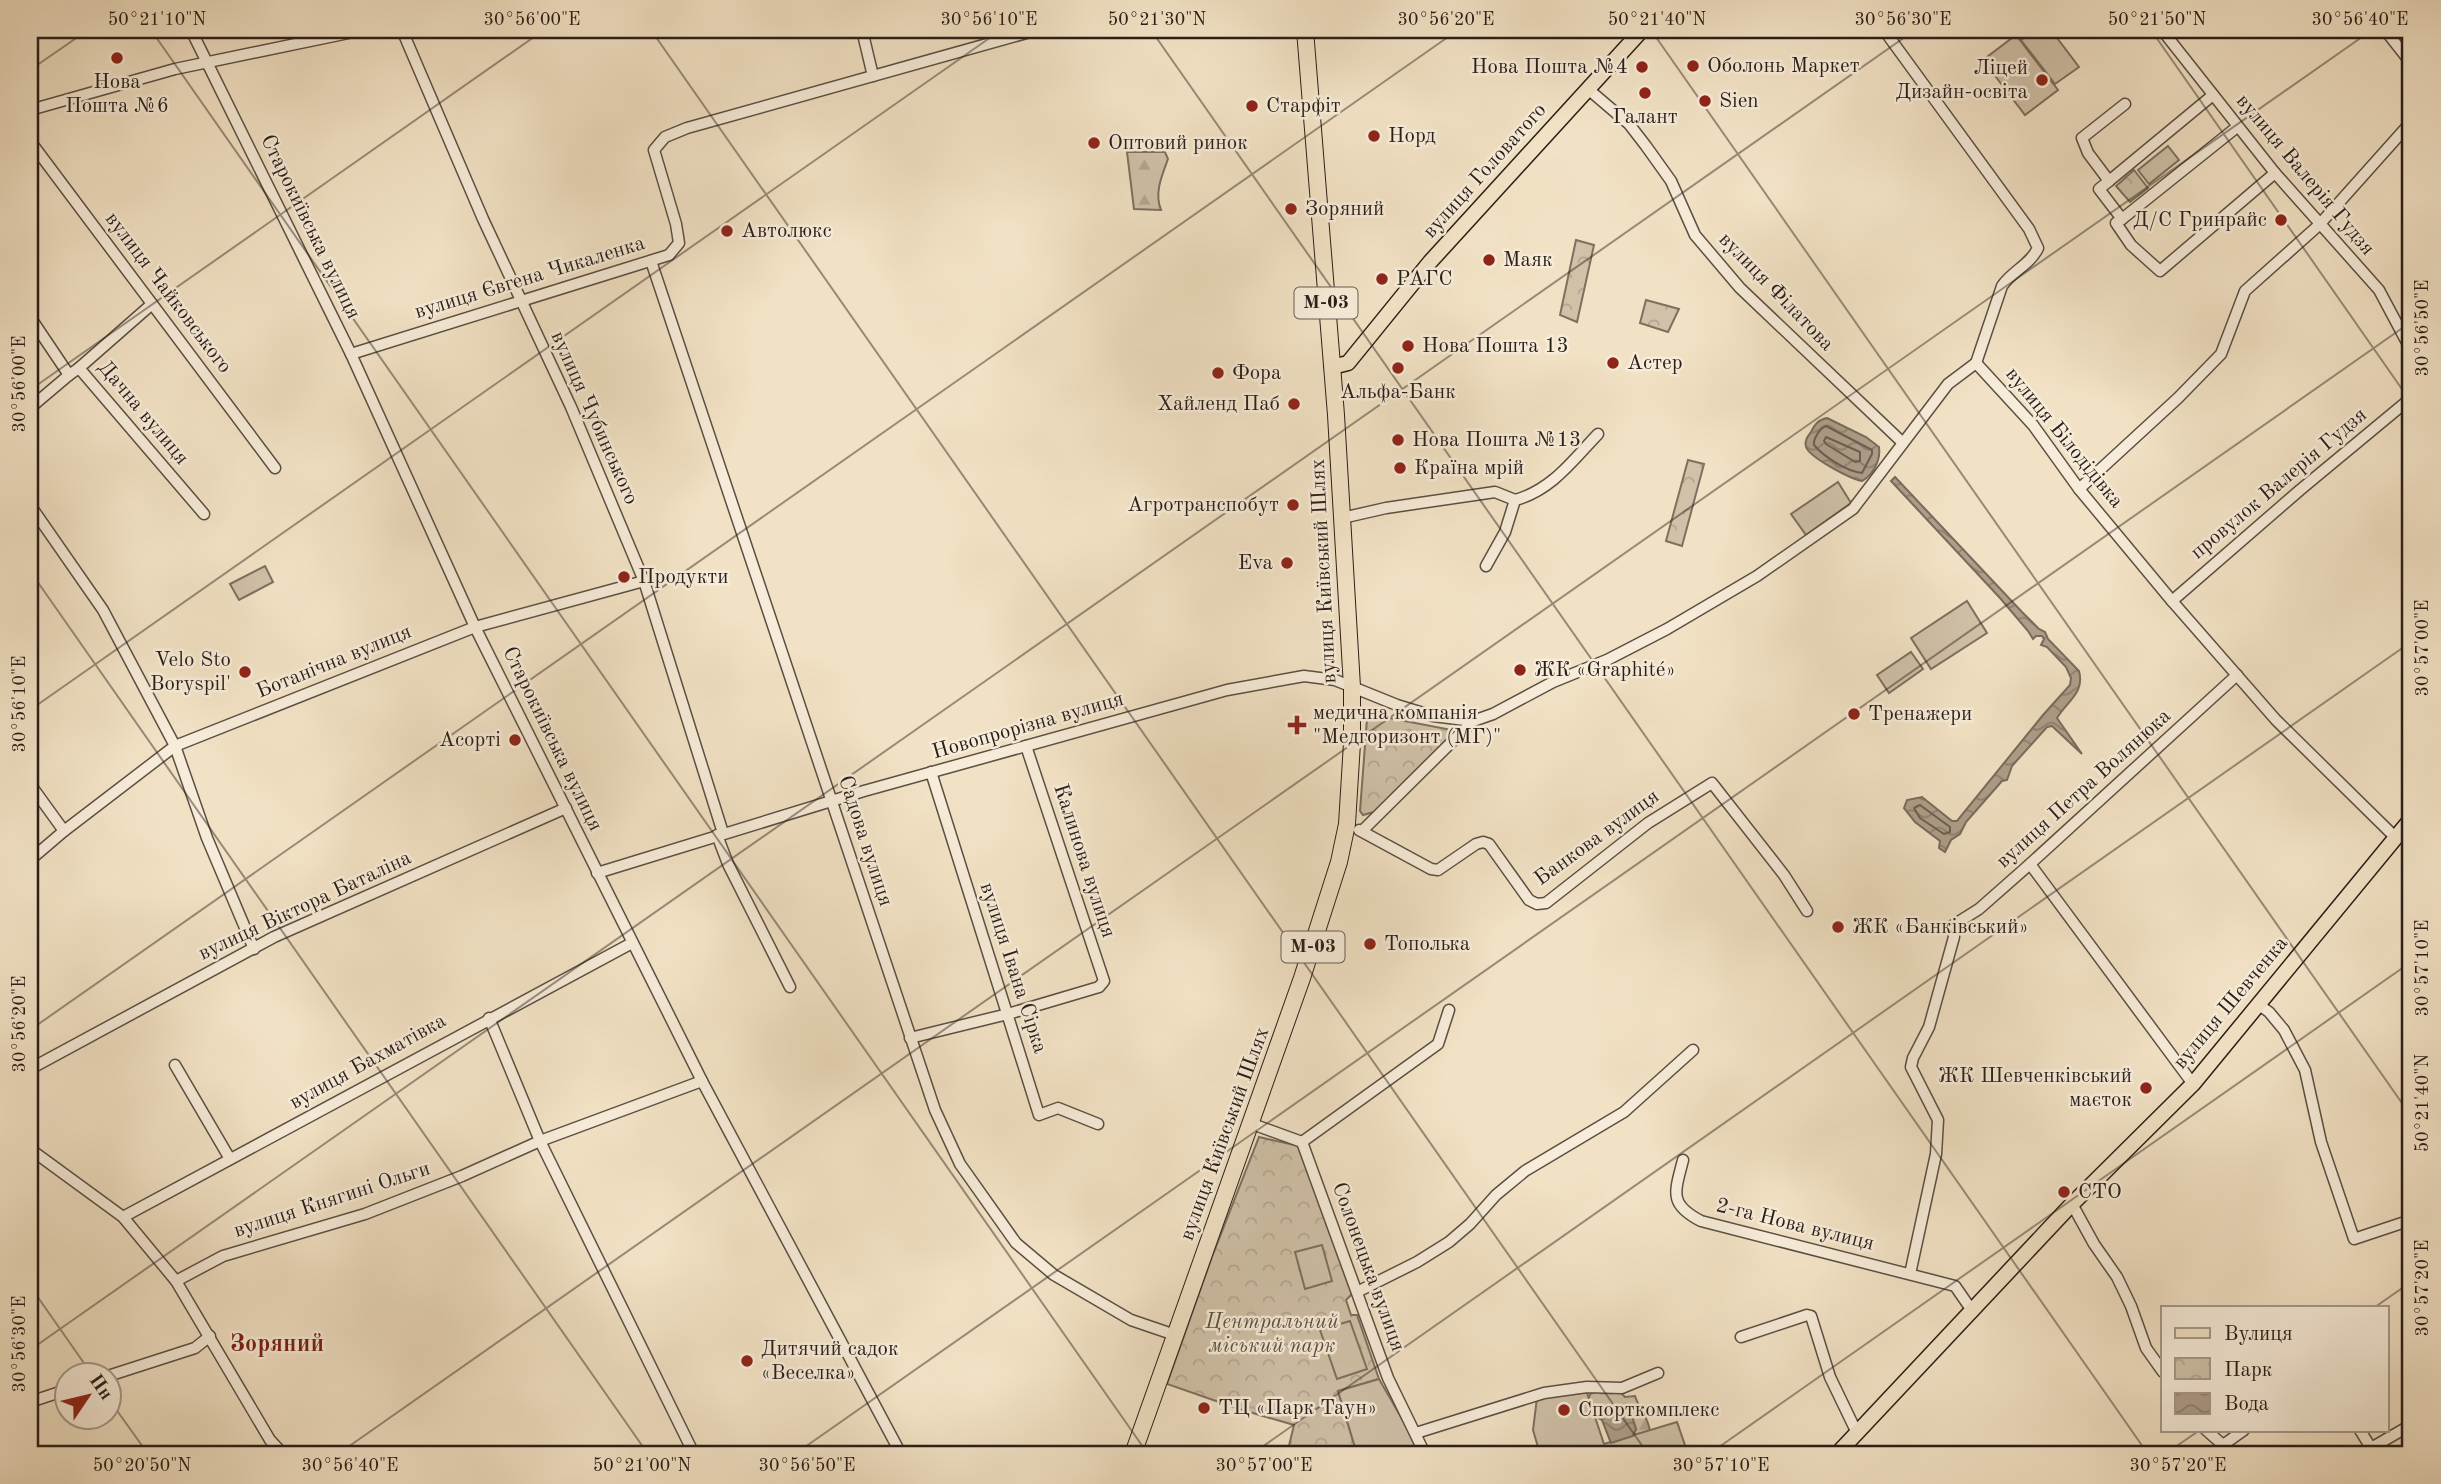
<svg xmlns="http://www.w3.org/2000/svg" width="2441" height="1484" font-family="'Old Standard TT',serif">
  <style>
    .forest { fill: url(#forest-firs); stroke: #7c7060; stroke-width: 2 }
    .park { fill: url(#park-crowns); stroke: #7c7060; stroke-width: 2 }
    .pitch { fill: #d0c1a8; stroke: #7c7060; stroke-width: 2 }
    .water { fill: url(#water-waves); stroke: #796b5c; stroke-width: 2 }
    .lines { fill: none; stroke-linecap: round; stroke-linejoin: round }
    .shore { stroke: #6c5e51; stroke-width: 2 }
    .minor-casing { stroke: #5b4f43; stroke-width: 13 }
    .major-casing { stroke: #291e18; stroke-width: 17 }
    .highway-casing { stroke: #291e18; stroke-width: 18 }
    .minor { stroke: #f7ecd9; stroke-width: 10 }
    .major { stroke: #f2e2c5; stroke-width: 14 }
    .highway { stroke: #f2e2c5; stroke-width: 16 }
    .ticks { fill: none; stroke: #291e18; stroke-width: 2; stroke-opacity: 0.45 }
    .poi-dot { fill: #8f2418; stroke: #f7ecd9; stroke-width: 2.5 }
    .labels { text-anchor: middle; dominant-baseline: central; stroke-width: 5; stroke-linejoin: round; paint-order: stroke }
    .shield { fill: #f7ecd9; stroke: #675c52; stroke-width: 2 }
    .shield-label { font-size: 19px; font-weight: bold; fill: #291e18 }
    .poi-label { font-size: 21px; fill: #291e18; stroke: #f7ecd9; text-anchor: start }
    .street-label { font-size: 21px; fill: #291e18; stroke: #f7ecd9 }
    .park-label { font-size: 21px; font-style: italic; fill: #5b4f43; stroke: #f7ecd9 }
    .quarter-label { font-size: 24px; font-weight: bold; fill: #7a1f14; stroke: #f7ecd9 }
    .neatline { fill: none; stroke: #291e18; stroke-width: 2.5 }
    .ticks-label { font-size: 18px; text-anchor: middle; fill: #291e18 }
  </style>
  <defs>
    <pattern id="forest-firs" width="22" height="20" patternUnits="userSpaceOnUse" patternTransform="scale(1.75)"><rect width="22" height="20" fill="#d0c1a8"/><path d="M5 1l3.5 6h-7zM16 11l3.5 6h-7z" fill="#b3a590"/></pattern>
    <pattern id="park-crowns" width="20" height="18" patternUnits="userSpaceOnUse" patternTransform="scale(1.75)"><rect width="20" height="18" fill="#d0c1a8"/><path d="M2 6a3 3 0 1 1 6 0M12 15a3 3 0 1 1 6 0" fill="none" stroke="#b3a590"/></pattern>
    <pattern id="water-waves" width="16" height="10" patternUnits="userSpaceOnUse" patternTransform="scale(1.75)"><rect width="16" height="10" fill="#ae9f8a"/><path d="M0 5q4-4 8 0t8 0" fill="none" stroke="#8e8170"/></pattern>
  </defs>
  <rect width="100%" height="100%" fill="#f2e2c5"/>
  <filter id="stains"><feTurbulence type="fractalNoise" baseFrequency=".00286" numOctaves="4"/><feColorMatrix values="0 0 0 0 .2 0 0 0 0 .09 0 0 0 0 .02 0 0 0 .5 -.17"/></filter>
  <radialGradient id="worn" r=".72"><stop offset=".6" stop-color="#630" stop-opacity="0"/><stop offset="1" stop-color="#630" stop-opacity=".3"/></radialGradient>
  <g class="forest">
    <path d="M1127,152h38l3,7c-6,16 -14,34 -7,51l-27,-1z"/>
    <path d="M1598,1391l23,2 4,4 10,-1c4,13 13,21 15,35l-17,5 3,-7 -30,-15 -4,6 -4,-2 -2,-5 -4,1 -4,-11 2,-9z"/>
  </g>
  <g class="park">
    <polygon points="2134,170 2148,188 2130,202 2116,186"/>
    <polygon points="1576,240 1594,245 1577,322 1560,315"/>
    <polygon points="1646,300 1679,309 1668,332 1640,323"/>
    <polygon points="1688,460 1704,464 1682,546 1666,541"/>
    <polygon points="1374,713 1384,717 1452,730 1453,736 1374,812 1363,815 1360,811 1367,719"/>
    <polygon points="1259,1137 1299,1146 1352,1294 1346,1300 1351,1315 1357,1315 1379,1379 1338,1391 1357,1454 1287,1454 1294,1425 1239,1409 1167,1384 1212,1257"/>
  </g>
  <g class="pitch">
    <polygon points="2034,30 2051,30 2079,67 2055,84 2021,40"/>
    <polygon points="2016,35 2058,90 2025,115 1983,60"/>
    <polygon points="2168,146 2179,160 2149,184 2138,170"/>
    <polygon points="1838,482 1851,503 1806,535 1791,514"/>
    <polygon points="265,566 273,582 239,600 230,584"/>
    <polygon points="1967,601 1987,633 1931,669 1911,638"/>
    <polygon points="1911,652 1923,669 1889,693 1877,675"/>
    <polygon points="1322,1245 1332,1281 1305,1289 1295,1252"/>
    <polygon points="1350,1321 1367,1369 1337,1379 1320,1330"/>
    <polygon points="1379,1379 1412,1436 1420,1454 1357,1454 1338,1391"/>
    <polygon points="1586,1390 1604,1444 1677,1422 1688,1454 1540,1454 1533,1430 1537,1398"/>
  </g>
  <g class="water">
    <path d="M1827,418l39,19 13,10c2,13 -6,28 -17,34 -11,-2 -52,-23 -56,-34 -2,-6 2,-11 5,-15 4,-8 7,-12 16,-14z"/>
    <path d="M1895,477l127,135 17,17 6,3 3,7 31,32c6,22 -12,30 -22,47l25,36 -30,-28 -5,1 -35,39 -5,14 -5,1 -36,41 -6,12 -9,6 -6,12 -6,-4 1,-7 -25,-19 -11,-14 3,-8 15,-3 30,24h5l86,-106 27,-30 1,-7 -5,-11 -19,-20 -6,-2 3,-6 -2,-3h-6l-3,3 -5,-8 -28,-33 -109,-117z"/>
    <polygon points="1627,1410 1631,1413 1636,1429 1633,1436 1611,1443 1602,1420 1606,1414"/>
  </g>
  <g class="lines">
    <g class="shore">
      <path d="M1826,426l46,24v4l-10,19c-14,-1 -38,-16 -48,-28 -1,-6 6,-17 12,-19z"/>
      <polygon points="1826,437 1860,452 1860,461 1855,462 1826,444 1824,441"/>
      <polygon points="1920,805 1950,827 1950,832 1944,834 1920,818 1914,808"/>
    </g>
    <defs>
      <g id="minor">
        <polyline points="191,30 351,354 475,627 702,1081 901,1454"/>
        <polyline points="402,30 483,219 571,407 644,581 723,833"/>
        <polyline points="862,30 873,76"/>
        <path d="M1884,30l145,199 9,19c-8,17 -26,23 -36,38l-26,77"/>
        <polyline points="2162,30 2275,173 2379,290 2411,350"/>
        <polyline points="2385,30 2411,63"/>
        <polyline points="1588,89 1629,124 1646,146 1671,181 1695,235 1740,288 1903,443"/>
        <polyline points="2125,104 2082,138 2088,153 2109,181 2213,95"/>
        <polyline points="30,110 175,69 363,30"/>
        <polyline points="30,141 275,468"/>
        <polyline points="2109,181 2099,189 2122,219 2237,127"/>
        <polyline points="2122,219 2116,223 2131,245 2160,271 2275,173"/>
        <polyline points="651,261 935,1110 960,1164 1016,1243 1054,1275 1131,1320 1175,1335"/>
        <polyline points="30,317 69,375 79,368 204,514"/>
        <polyline points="351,354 669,255 679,243 676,224 654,150 665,137 687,128 1037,30"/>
        <polyline points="79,368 152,304"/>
        <polyline points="30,408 69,375"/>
        <polyline points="2079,489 2178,398 2221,354 2245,291 2319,225 2411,122"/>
        <polyline points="30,505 103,610 175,746 207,838 254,949"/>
        <polyline points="1342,518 1386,508 1495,492 1515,500"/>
        <path d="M1486,566l19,-34 10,-32c37,-10 58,-40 83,-66"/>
        <polyline points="2172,601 2300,490 2411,398"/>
        <polyline points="2408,666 2411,669"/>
        <polyline points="931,772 1039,1115 1058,1108 1098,1124"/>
        <polyline points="30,784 64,831"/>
        <polyline points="1359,830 1431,869 1438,870 1476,844 1483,842 1489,844 1529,900 1537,904 1546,903 1648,823 1712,783 1784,875 1807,911"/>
        <polyline points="1362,831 1473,721 1493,714 1553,682 1607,660 1667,629 1757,576 1853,509 1948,384 1976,363 2033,425 2079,489 2172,601 2276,720 2395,837 2407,836 2411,841"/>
        <polyline points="717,835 728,864 790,987"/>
        <polyline points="30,860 64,831 175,746 475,627 644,581"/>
        <polyline points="2030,864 2193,1084"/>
        <polyline points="597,873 864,791 1227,690 1304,676 1335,680 1397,705 1433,716 1473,721"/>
        <polyline points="2259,1005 2269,1012 2284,1030 2305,1070 2321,1142 2354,1239 2411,1220"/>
        <polyline points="489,1018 540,1141 694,1454"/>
        <polyline points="910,1038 1008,1014 1099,987 1104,981 1026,746"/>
        <polyline points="175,1065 230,1159"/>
        <polyline points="30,1069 274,937 566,808"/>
        <polyline points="1251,1120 1255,1125 1302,1142 1388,1378 1425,1454"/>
        <polyline points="1302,1142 1438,1044 1449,1010"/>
        <polyline points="30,1149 123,1217 176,1281 270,1440 283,1454"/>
        <path d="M1683,1160c-8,32 -15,44 18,61l254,65 18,26"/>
        <polyline points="2072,1204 2094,1244 2117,1277 2131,1306 2146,1348 2163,1372"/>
        <polyline points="123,1217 632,943"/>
        <polyline points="1910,1274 1936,1154 1938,1120 1911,1067 1913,1058 1929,1027 1954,937 1952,926 1979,909 2030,864 2237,675"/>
        <polyline points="176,1281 223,1256 365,1214 462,1176 540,1141 702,1081"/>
        <polyline points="1357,1292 1417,1262 1449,1242 1470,1224 1496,1195 1525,1171 1624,1112 1693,1050"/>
        <polyline points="1741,1337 1807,1315 1811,1316 1830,1377 1857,1433"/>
        <polyline points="108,1376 195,1348 210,1336"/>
        <polyline points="30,1402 66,1390"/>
        <polyline points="2206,1430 2223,1445 2228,1454"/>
        <polyline points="2360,1430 2371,1448"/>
        <polyline points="1416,1433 1544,1393 1587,1387 1622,1388 1658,1373"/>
        <polyline points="2223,1445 2244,1430"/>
        <polyline points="2369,1454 2371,1448 2411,1425"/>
      </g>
      <g id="major">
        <polyline points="1332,367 1348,363 1430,262 1642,30"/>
        <polyline points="1837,1454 2072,1204 2193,1084 2411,819"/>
      </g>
      <polyline id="highway" points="1133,1454 1302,978 1339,862 1347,824 1352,743 1352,687 1336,415 1305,30"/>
    </defs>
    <use href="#minor" class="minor-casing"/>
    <use href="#major" class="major-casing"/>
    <use href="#highway" class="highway-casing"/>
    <use href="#minor" class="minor"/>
    <use href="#major" class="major"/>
    <use href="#highway" class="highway"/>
  </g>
  <path class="ticks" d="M151,30l997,1424M651,30l997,1424M1151,30l997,1424M1651,30l760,1086M2151,30l260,372M30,70l58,-40M30,390l514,-360M30,571l618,883M30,710l971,-680M30,1030l1428,-1000M30,1286l63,90M2375,1307l36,-25M30,1350l1885,-1320M108,1398l40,56M338,1454l2034,-1424M795,1454l1616,-1132M1252,1454l1159,-812M1709,1454l702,-492M2165,1454l35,-24"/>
  <g class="poi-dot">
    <circle cx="117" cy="58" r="7"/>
    <circle cx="1693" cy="66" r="7"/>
    <circle cx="1642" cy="67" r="7"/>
    <circle cx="2042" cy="80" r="7"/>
    <circle cx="1645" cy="93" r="7"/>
    <circle cx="1705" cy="101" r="7"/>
    <circle cx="1252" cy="106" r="7"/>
    <circle cx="1374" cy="136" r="7"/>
    <circle cx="1094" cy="143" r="7"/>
    <circle cx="1291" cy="209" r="7"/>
    <circle cx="2281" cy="220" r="7"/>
    <circle cx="727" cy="231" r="7"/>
    <circle cx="1489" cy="260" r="7"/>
    <circle cx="1382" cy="279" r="7"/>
    <circle cx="1408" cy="346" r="7"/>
    <circle cx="1613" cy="363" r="7"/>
    <circle cx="1398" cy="368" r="7"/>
    <circle cx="1218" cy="373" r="7"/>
    <circle cx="1294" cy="404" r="7"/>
    <circle cx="1398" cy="440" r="7"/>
    <circle cx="1400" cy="468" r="7"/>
    <circle cx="1293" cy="505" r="7"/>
    <circle cx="1287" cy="563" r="7"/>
    <circle cx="624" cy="577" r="7"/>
    <circle cx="1520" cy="670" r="7"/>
    <circle cx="245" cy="672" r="7"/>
    <circle cx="1854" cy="714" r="7"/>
    <path d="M1293.5 714.5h7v7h7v7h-7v7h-7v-7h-7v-7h7z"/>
    <circle cx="515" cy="740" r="7"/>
    <circle cx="1838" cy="927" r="7"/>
    <circle cx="1370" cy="944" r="7"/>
    <circle cx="2146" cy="1088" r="7"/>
    <circle cx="2064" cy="1192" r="7"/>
    <circle cx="747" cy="1361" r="7"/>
    <circle cx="1204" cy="1408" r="7"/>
    <circle cx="1564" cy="1410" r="7"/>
  </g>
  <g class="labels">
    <g class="shield">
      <rect x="1294.5" y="287.5" width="63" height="31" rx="5"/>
      <rect x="1281.5" y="931.5" width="63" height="31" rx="5"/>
    </g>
    <g class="shield-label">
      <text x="1326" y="303">М-03</text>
      <text x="1313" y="947">М-03</text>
    </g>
    <g class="poi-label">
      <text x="1707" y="66">Оболонь Маркет</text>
      <text x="1628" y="67" text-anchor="end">Нова Пошта №4</text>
      <text x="2028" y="68" text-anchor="end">Ліцей<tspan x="2028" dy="24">Дизайн-освіта</tspan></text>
      <text x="117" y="82" text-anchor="middle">Нова<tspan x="117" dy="24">Пошта №6</tspan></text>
      <text x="1719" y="101">Sien</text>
      <text x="1266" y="106">Старфіт</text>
      <text x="1645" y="117" text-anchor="middle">Галант</text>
      <text x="1388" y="136">Норд</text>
      <text x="1108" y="143">Оптовий ринок</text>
      <text x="1305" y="209">Зоряний</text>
      <text x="2267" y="220" text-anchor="end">Д/С Гринрайс</text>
      <text x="741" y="231">Автолюкс</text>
      <text x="1503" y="260">Маяк</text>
      <text x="1396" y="279">РАГС</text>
      <text x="1422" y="346">Нова Пошта 13</text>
      <text x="1627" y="363">Астер</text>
      <text x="1232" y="373">Фора</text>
      <text x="1398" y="392" text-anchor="middle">Альфа-Банк</text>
      <text x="1280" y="404" text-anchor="end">Хайленд Паб</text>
      <text x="1412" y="440">Нова Пошта №13</text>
      <text x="1414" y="468">Країна мрій</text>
      <text x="1279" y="505" text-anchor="end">Агротранспобут</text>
      <text x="1273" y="563" text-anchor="end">Eva</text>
      <text x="638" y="577">Продукти</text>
      <text x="231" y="660" text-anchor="end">Velo Sto<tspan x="231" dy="24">Boryspil'</tspan></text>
      <text x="1534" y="670">ЖК «Graphité»</text>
      <text x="1313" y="713">медична компанія<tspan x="1313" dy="24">"Медгоризонт (МГ)"</tspan></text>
      <text x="1868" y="714">Тренажери</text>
      <text x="501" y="740" text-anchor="end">Асорті</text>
      <text x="1852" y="927">ЖК «Банківський»</text>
      <text x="1384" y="944">Тополька</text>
      <text x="2132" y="1076" text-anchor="end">ЖК Шевченківський<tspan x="2132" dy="24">маєток</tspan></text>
      <text x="2078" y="1192">СТО</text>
      <text x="761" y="1349">Дитячий садок<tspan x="761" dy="24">«Веселка»</tspan></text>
      <text x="1218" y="1408">ТЦ «Парк Таун»</text>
      <text x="1578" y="1410">Спорткомплекс</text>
    </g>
    <g class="street-label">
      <text transform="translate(1485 171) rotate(-48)">вулиця Головатого</text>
      <text transform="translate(2305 175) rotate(50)">вулиця Валерія Гудзя</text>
      <text transform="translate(310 227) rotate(64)">Старокиївська вулиця</text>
      <text transform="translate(530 278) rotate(-17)">вулиця Євгена Чикаленка</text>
      <text transform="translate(1776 292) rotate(46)">вулиця Філатова</text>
      <text transform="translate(168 293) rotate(53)">вулиця Чайковського</text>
      <text transform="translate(143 413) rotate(50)">Дачна вулиця</text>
      <text transform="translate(594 418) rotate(66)">вулиця Чубинського</text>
      <text transform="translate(2064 438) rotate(51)">вулиця Білодідівка</text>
      <text transform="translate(2279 484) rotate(-40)">провулок Валерія Гудзя</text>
      <text transform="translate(1324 571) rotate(-93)">вулиця Київський Шлях</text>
      <text transform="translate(334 662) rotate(-22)">Ботанічна вулиця</text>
      <text transform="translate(1028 726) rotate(-16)">Новопрорізна вулиця</text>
      <text transform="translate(552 739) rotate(64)">Старокиївська вулиця</text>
      <text transform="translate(2084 789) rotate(-42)">вулиця Петра Волянюка</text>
      <text transform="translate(1597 838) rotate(-36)">Банкова вулиця</text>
      <text transform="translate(865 841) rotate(72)">Садова вулиця</text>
      <text transform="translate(1084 861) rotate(72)">Калинова вулиця</text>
      <text transform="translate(305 906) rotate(-25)">вулиця Віктора Баталіна</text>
      <text transform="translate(1013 968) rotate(72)">вулиця Івана Сірка</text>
      <text transform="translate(2231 1003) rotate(-50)">вулиця Шевченка</text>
      <text transform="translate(368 1062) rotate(-29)">вулиця Бахматівка</text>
      <text transform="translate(1225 1134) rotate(-70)">вулиця Київський Шлях</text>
      <text transform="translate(332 1200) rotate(-18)">вулиця Княгині Ольги</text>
      <text transform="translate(1795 1225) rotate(14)">2-га Нова вулиця</text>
      <text transform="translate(1368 1267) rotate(70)">Солонецька вулиця</text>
    </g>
    <g class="park-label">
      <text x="1272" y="1322">Центральний<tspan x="1272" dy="24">міський парк</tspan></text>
    </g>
    <g class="quarter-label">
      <text x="277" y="1345">Зоряний</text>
    </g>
  </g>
  <rect width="2441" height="1484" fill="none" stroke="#f2e2c5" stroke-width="77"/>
  <rect x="2161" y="1306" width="228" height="126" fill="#f7ecd9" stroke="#a59a8c" stroke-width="2"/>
  <rect x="2175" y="1328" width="35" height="10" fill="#f2e2c5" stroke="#a59a8c" stroke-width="2"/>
  <text x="2224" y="1340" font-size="21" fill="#291e18">Вулиця</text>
  <rect x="2175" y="1358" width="35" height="21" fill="url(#park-crowns)" stroke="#a59a8c" stroke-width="2"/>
  <text x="2224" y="1376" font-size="21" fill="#291e18">Парк</text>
  <rect x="2175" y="1393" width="35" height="21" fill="url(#water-waves)" stroke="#a59a8c" stroke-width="2"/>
  <text x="2224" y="1410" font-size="21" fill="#291e18">Вода</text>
  <g transform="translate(88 1396) rotate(55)"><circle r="33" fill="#f7ecd9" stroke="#a59a8c" stroke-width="2"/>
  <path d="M0-5L12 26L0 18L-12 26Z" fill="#8f2418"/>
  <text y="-10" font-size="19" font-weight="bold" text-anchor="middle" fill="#291e18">Пн</text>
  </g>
  <rect x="38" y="38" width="2364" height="1408" class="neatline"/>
  <g class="ticks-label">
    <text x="157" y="25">50°21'10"N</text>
    <text x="532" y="25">30°56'00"E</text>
    <text x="989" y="25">30°56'10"E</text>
    <text x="1157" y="25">50°21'30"N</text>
    <text x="1446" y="25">30°56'20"E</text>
    <text x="1657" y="25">50°21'40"N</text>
    <text x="1903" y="25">30°56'30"E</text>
    <text x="2157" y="25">50°21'50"N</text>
    <text x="2360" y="25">30°56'40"E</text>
    <text transform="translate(2422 328) rotate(-90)" y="6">30°56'50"E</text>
    <text transform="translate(19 384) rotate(-90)" y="6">30°56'00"E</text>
    <text transform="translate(2422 648) rotate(-90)" y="6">30°57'00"E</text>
    <text transform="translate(19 704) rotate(-90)" y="6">30°56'10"E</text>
    <text transform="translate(2422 968) rotate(-90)" y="6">30°57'10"E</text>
    <text transform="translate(19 1024) rotate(-90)" y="6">30°56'20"E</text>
    <text transform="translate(2422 1103) rotate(-90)" y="6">50°21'40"N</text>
    <text transform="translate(2422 1288) rotate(-90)" y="6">30°57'20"E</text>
    <text transform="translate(19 1344) rotate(-90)" y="6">30°56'30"E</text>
    <text x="142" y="1471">50°20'50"N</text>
    <text x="350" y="1471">30°56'40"E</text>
    <text x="642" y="1471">50°21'00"N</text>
    <text x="807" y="1471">30°56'50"E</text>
    <text x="1264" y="1471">30°57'00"E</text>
    <text x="1721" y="1471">30°57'10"E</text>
    <text x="2178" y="1471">30°57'20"E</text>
  </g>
  <rect width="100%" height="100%" filter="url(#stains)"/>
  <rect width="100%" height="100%" fill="url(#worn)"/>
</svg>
